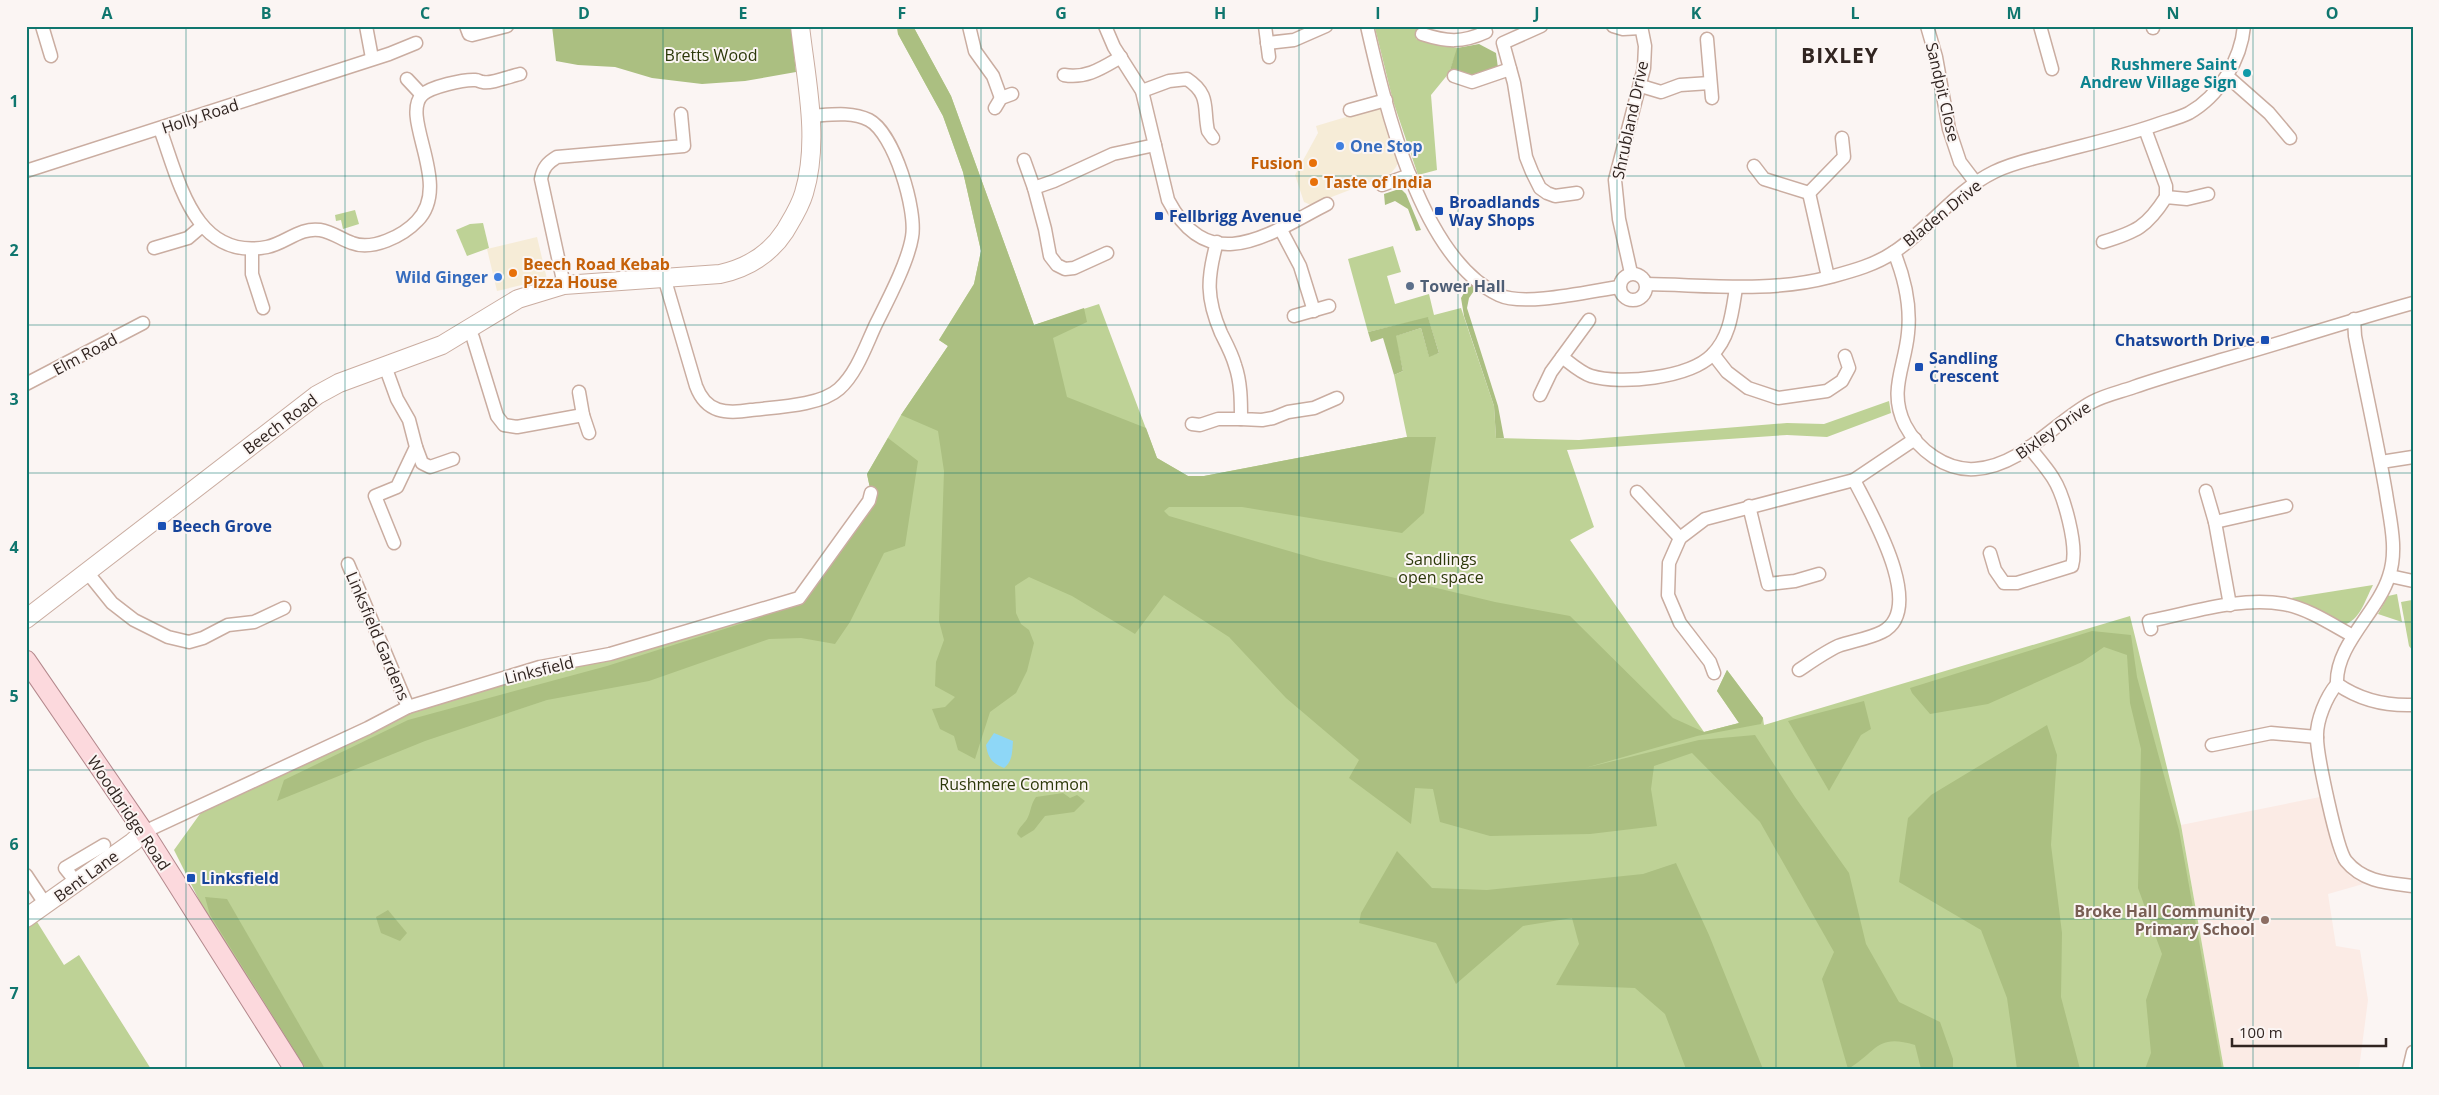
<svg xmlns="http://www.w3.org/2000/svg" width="2439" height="1095" font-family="'Open Sans',sans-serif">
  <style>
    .commercial { fill: #f6ecd7 }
    .built { fill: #fbebe5 }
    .green { fill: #bed296 }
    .forest { fill: #abbf81 }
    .water { fill: #8ed7f7 }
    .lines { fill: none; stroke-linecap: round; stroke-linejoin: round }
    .street-casing { stroke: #caada1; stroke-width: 15 }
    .secondary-casing { stroke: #caada1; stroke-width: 20 }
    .primary-casing { stroke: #b4898d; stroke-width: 21 }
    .street { stroke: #fff; stroke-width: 12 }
    .secondary { stroke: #fff; stroke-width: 18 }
    .primary { stroke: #fcd9dd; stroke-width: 19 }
    .grid { fill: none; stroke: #0f766e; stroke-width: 1; stroke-opacity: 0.55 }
    .culture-dot { fill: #0f9aa8; stroke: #fbf5f3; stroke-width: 2 }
    .shop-dot { fill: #3f7fe0; stroke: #fbf5f3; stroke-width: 2 }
    .food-dot { fill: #e8710a; stroke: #fbf5f3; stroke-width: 2 }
    .transit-dot { fill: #1a4fb4; stroke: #fbf5f3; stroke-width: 2 }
    .service-dot { fill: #5c6f8a; stroke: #fbf5f3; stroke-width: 2 }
    .education-dot { fill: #8d6e63; stroke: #fbf5f3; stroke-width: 2 }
    .labels { text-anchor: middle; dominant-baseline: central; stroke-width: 4; stroke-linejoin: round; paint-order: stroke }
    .park-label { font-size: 16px; fill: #2c3809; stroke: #fbf5f3 }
    .culture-label { font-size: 16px; font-weight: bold; fill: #0d838f; stroke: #fbf5f3; text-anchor: end }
    .street-label { font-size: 16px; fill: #312521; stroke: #fbf5f3 }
    .shop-label { font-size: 16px; font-weight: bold; fill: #366cbe; stroke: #fbf5f3; text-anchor: start }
    .food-label { font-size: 16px; font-weight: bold; fill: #c56008; stroke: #fbf5f3; text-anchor: start }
    .transit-label { font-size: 16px; font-weight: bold; fill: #164399; stroke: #fbf5f3; text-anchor: start }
    .service-label { font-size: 16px; font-weight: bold; fill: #4e5e75; stroke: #fbf5f3; text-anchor: start }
    .education-label { font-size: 16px; font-weight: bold; fill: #785e54; stroke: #fbf5f3; text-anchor: end }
    .district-label { font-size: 21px; font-weight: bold; letter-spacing: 1px; fill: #312521; stroke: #fbf5f3 }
    .neatline { fill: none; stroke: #0f766e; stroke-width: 2 }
    .grid-label { font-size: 16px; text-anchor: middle; font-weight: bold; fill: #0f766e }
  </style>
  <rect width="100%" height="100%" fill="#fbf5f3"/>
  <g class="commercial">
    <polygon points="1376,95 1398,163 1396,167 1391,173 1378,179 1311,205 1304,202 1295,175 1318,133 1316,126 1346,117 1343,105"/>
    <polygon points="537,237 547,279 497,291 487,249"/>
  </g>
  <polygon class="built" points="2320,797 2335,859 2350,876 2363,884 2328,894 2336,946 2360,950 2368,1000 2359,1069 2224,1069 2181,825"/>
  <g class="green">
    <polygon points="897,26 913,26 951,96 1034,325 1099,304 1157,458 1188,476 1204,476 1407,437 1394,375 1403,371 1395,336 1421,328 1429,356 1439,353 1428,318 1368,332 1348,259 1393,246 1401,272 1387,276 1395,304 1429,294 1434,315 1461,308 1494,406 1496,438 1579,440 1787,423 1824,424 1889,401 1891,413 1827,437 1787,435 1567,450 1594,527 1570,540 1704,732 1739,723 1717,691 1727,670 1763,718 1764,725 2130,616 2181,825 2224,1069 305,1069 208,918 174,850 205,807 408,707 799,598 871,493 867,474 901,415 948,346 939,340 974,284 981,251 963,172 943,116 898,34"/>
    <polygon points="1402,26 1417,29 1416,39 1458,48 1449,73 1431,95 1437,170 1418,175 1393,101 1375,28"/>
    <polygon points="355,210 359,224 343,229 341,220 336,221 335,215"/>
    <polygon points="483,223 489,248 467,256 456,230 470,224"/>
    <path d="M2373,585c-8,15 -13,36 -30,40 -19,-9 -33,-19 -52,-27z"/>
    <polygon points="2397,594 2402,622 2378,614 2388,596"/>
    <polygon points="2412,600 2413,602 2413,651 2409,646 2401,602"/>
    <polygon points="34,917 64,965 79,955 151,1069 26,1069 26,922"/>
  </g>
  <g class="forest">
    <polygon points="552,26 791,26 796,72 745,81 702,84 652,78 615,67 578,65 556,61"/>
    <path d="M897,26h16l38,70 83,229 50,-17 3,14 -34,16 14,59 79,31 11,30 31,18h16l203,-39h29l-12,76 -22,20 -160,-26h-73l-5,4 5,5 151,44 175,42 75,14 103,102 31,14 35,-9 -22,-32 10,-21 36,48 -2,6 -64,12 -112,32 114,-28 56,-5 40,62 54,76 17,71 33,58 41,20 13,37v10h-32l-6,-24c-39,-12 -38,7 -67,24l-26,-90 12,-27 -74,-130 -68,-69 -38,13 -3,23 6,37 -67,8 -100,2 -50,-14 -7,-33 -18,-1 -4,36 -62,-46 10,-18 -73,-62 -57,-61 -65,-42 -29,39 -63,-38 -43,-19 -14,9 1,27 5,11 8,6 5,13 -7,28 -11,22 -26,19 -15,47 -17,-9 -4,-14 -14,-7 -8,-20 13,-2 10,-10 -20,-11 1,-24 8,-22 -5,-19 5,-150 -6,-40 -37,-16 47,-69 -9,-6 35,-56 7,-33 -18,-79 -20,-56 -45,-82z"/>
    <polygon points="1479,44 1496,53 1498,68 1472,77 1450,70 1457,48"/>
    <polygon points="1396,190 1402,190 1406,194 1421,230 1416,231 1408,209 1395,201 1385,205 1384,194"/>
    <polygon points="1473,278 1480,282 1469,298 1467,308 1498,406 1504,438 1496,438 1494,406 1464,316 1461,298"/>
    <polygon points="1428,317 1439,353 1429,357 1421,328 1396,336 1403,371 1394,375 1383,338 1371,342 1368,332"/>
    <polygon points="888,438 918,461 905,546 884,553 850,622 835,644 801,638 769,639 649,681 547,700 425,741 277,801 284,780 408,720 607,666 756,619 788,601 799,598 871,493 867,474"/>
    <polygon points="2092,631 2131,635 2137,677 2179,830 2222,1069 2145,1069 2151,1053 2146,1000 2162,954 2138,888 2141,749 2130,703 2127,655 2104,647 2082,662 1988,704 1930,714 1912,693 1910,688"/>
    <polygon points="1864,701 1871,729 1861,735 1829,791 1788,721"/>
    <polygon points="2047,725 2057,755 2051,845 2062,933 2061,997 2080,1069 2017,1069 2007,998 1981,930 1899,882 1908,818 1931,795"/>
    <path d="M1063,793l7,5 7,-3 8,6 -11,11 -29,4 -11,14 -13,8 -4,-4c2,-8 8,-10 11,-17 3,-7 3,-13 8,-20z"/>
    <polygon points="1397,851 1432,888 1487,890 1643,874 1676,863 1709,935 1763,1069 1686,1069 1665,1014 1635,988 1556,985 1579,944 1572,918 1523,926 1456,984 1436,943 1359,923 1361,913"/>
    <polygon points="205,897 227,899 325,1069 306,1069 210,915"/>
    <polygon points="388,910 407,933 400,941 381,933 376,917"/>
  </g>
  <path class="water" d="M994,733l19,8c-1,11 0,20 -9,27 -12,-5 -16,-10 -18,-23z"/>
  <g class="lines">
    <defs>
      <g id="street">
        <polyline points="42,26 51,56"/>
        <polyline points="366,26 372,58"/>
        <polyline points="466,26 469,34 472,35 507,26"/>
        <polyline points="969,26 975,51 993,76 1001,98"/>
        <path d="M1105,26l9,21 28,44 26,109c42,80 104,32 159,4"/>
        <polyline points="1265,26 1269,57"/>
        <path d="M1367,26c18,79 53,232 132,269 25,12 92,-4 120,-8"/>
        <polyline points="1541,26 1503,43 1514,83 1526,157 1532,172 1540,188 1547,193 1555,196 1577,193"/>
        <polyline points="1613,26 1623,29 1641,28"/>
        <polyline points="1927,26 1936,57 1949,129 1960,162 1976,183"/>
        <polyline points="2040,26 2052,69"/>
        <polyline points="2153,26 2153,28"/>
        <path d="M1422,34c25,8 40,9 64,-2"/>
        <polyline points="1707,39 1712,98"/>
        <polyline points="1267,43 1294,40 1326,26"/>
        <path d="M1064,75c22,4 38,-7 57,-18"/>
        <polyline points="1454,76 1472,82 1510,69"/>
        <polyline points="2227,76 2269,113 2290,138"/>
        <polyline points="407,79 422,95"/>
        <polyline points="1641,86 1661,92 1680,85 1710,83"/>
        <path d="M1142,91l27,-10 18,-2c24,16 16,29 21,52l5,7"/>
        <polyline points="995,108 1001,98 1012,94"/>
        <polyline points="1350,110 1386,100"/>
        <path d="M160,129c19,51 34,132 107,118 19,-4 33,-20 53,-17 12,2 21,9 32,13 20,8 51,-7 65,-22 36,-36 -17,-103 5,-126 8,-8 42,-16 54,-15 2,0 4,2 7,2 7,2 28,-6 37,-8"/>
        <polyline points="2145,129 2166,186 2166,197"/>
        <polyline points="1024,160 1034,188"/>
        <polyline points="1754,166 1764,179 1809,193"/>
        <polyline points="26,171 389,54 416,43"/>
        <polyline points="1382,185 1410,175"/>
        <polyline points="1809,193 1828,277"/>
        <polyline points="1809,193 1844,157 1842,138"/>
        <polyline points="1281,230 1300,266 1314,311"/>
        <path d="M1217,242c-10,36 -11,56 4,91 5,10 11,21 14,32 6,17 6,36 6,54l21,1 11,-2 15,-6 26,-4 23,-10"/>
        <path d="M2103,242c33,-10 44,-15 63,-45l21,2 21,-5"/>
        <polyline points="154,248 188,238 202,226"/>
        <polyline points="252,249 252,274 263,308"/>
        <path d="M1894,252c11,27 17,53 14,81 -3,34 -20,58 -3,92 13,25 41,46 70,44 47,-3 78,-46 117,-67 13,-7 28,-10 42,-15 29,-10 58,-18 87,-27 64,-18 127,-39 192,-57"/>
        <polyline points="1107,253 1074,268 1065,269 1057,265 1050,256 1045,229 1034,188 1054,181 1113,154 1155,145"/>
        <polyline points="1631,273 1619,219 1615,180 1644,68 1645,46 1641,26"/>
        <circle cx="1633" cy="287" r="13"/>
        <path d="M664,277l32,109c10,27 30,28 55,24 25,-3 69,-4 88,-21 18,-16 27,-44 37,-65 12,-24 32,-62 36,-87 5,-27 -18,-104 -43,-117 -18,-9 -40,-5 -59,-4"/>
        <path d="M1646,284c62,1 124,9 184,-7 22,-6 45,-12 64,-25 35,-23 61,-61 100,-80 18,-9 38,-13 57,-18 37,-10 74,-18 110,-31 9,-3 20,-6 28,-10 30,-17 52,-53 55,-87"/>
        <path d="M564,285l-23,-106c2,-11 6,-16 16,-22l127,-11 -3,-32"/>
        <polyline points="1294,316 1329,306"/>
        <path d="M2354,319l1,17c10,52 22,104 31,157 4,27 12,57 3,83 -11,36 -54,69 -52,108 -11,13 -21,37 -20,54 0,17 20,112 29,123 17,21 42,22 67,25"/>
        <polyline points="468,329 473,338 497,416 504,425 517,427 583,415 589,433"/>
        <polyline points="1713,354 1727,372 1748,388 1778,398 1827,391 1842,381 1849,368 1845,356"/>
        <path d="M1562,357c8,6 19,16 29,19 30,9 98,2 121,-21 18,-18 20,-42 24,-67"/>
        <polyline points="385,366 397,399 409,420 416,447 397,487 375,496 394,543"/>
        <polyline points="26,384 143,323"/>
        <polyline points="579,392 583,415"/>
        <polyline points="1540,395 1551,372 1589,320"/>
        <polyline points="1192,424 1200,425 1218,419 1241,419"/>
        <polyline points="416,447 422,463 430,467 453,459"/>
        <polyline points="2381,462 2413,457"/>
        <polyline points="2206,491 2215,522 2230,605"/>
        <polyline points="1637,492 1680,538"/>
        <polyline points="1749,506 1768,584 1795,581 1819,574"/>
        <polyline points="2215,522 2286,506"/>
        <path d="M1990,553l5,17 9,13h13l55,-17c6,-20 -8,-71 -19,-88 -7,-11 -16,-21 -24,-31"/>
        <polyline points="348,564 408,707"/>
        <polyline points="87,572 112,603 134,620 168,637 189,642 203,638 228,625 254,622 284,608"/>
        <polyline points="2390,576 2413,581"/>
        <path d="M2151,629l-2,-8c42,-8 91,-25 135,-17 25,5 47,20 69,32"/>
        <path d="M1799,670c12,-8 26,-18 39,-24 14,-5 30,-7 44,-14 46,-23 -13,-122 -28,-152"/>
        <polyline points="1714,673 1710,662 1680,623 1668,595 1669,563 1680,538 1705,519 1854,480 1915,439"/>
        <path d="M2337,684c23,16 48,22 76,21"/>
        <polyline points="2212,745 2271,733 2317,737"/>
        <polyline points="144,832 368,728 408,707 540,667 610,654 799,598 869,501 871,493"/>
        <polyline points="26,875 46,905"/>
        <polyline points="77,883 65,868 104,845"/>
        <polyline points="2409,1069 2413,1052"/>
      </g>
      <g id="secondary">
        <path d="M26,619l291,-224 22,-12 103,-38 76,-46 46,-14 156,-11c27,-6 50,-20 65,-43 7,-12 15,-24 19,-38 16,-53 2,-113 -4,-167"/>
        <polyline points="26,918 133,842 144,832"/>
      </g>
      <polyline id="primary" points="26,660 144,832 294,1069"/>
    </defs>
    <use href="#street" class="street-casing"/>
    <use href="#secondary" class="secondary-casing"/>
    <use href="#primary" class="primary-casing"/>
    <use href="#street" class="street"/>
    <use href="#secondary" class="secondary"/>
    <use href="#primary" class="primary"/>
  </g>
  <path class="grid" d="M186,26v1043M345,26v1043M504,26v1043M663,26v1043M822,26v1043M981,26v1043M1140,26v1043M1299,26v1043M1458,26v1043M1617,26v1043M1776,26v1043M1935,26v1043M2094,26v1043M2253,26v1043M26,176h2387M26,325h2387M26,473h2387M26,622h2387M26,770h2387M26,919h2387"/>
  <circle class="culture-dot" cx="2247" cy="73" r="5"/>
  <g class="shop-dot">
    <circle cx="1340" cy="146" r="5"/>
    <circle cx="498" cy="277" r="5"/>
  </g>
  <g class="food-dot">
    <circle cx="1313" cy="163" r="5"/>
    <circle cx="1314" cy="182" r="5"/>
    <circle cx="513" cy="273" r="5"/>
  </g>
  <g class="transit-dot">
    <rect x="1434" y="206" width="10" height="10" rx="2.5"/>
    <rect x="1154" y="211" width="10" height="10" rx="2.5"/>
    <rect x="2260" y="335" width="10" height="10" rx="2.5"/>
    <rect x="1914" y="362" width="10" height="10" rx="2.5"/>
    <rect x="157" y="521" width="10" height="10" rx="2.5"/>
    <rect x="186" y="873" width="10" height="10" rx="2.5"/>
  </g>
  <circle class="service-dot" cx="1410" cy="286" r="5"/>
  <circle class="education-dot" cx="2265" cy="920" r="5"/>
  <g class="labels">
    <g class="park-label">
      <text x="711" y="55">Bretts Wood</text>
      <text x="1441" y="559">Sandlings<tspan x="1441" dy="18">open space</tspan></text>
      <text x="1014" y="784">Rushmere Common</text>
    </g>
    <g class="culture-label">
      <text x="2237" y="64">Rushmere Saint<tspan x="2237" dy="18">Andrew Village Sign</tspan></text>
    </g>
    <g class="street-label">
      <text transform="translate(1943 92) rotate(77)">Sandpit Close</text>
      <text transform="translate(200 116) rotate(-18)">Holly Road</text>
      <text transform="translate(1630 120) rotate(-78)">Shrubland Drive</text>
      <text transform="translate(1942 213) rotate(-39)">Bladen Drive</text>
      <text transform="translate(85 354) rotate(-28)">Elm Road</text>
      <text transform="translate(280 424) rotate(-37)">Beech Road</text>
      <text transform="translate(2053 430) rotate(-35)">Bixley Drive</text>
      <text transform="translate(378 636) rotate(67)">Linksfield Gardens</text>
      <text transform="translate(539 670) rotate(-14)">Linksfield</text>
      <text transform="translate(129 813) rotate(56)">Woodbridge Road</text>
      <text transform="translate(86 876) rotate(-36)">Bent Lane</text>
    </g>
    <g class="shop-label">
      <text x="1350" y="146">One Stop</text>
      <text x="488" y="277" text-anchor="end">Wild Ginger</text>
    </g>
    <g class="food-label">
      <text x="1303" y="163" text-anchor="end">Fusion</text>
      <text x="1324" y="182">Taste of India</text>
      <text x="523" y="264">Beech Road Kebab<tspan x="523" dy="18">Pizza House</tspan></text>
    </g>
    <g class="transit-label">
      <text x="1449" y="202">Broadlands<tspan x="1449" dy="18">Way Shops</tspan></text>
      <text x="1169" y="216">Fellbrigg Avenue</text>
      <text x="2255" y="340" text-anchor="end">Chatsworth Drive</text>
      <text x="1929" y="358">Sandling<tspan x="1929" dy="18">Crescent</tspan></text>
      <text x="172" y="526">Beech Grove</text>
      <text x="201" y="878">Linksfield</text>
    </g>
    <g class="service-label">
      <text x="1420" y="286">Tower Hall</text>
    </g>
    <g class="education-label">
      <text x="2255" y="911">Broke Hall Community<tspan x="2255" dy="18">Primary School</tspan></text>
    </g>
    <g class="district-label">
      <text x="1840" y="55">BIXLEY</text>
    </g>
  </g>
  <rect width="2439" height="1095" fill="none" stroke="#fbf5f3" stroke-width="55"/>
  <path d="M2232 1038v8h154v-8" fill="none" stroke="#312521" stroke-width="2.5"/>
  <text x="2239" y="1038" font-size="15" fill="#312521" stroke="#fbf5f3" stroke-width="4" paint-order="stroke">100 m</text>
  <rect x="28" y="28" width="2384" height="1040" class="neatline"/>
  <g class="grid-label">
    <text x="107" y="19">A</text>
    <text x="266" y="19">B</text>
    <text x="425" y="19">C</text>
    <text x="584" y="19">D</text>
    <text x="743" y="19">E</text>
    <text x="902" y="19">F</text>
    <text x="1061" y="19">G</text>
    <text x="1220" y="19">H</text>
    <text x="1378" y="19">I</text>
    <text x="1537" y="19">J</text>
    <text x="1696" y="19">K</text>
    <text x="1855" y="19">L</text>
    <text x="2014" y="19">M</text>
    <text x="2173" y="19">N</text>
    <text x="2332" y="19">O</text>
    <text x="14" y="107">1</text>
    <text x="14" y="256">2</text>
    <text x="14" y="405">3</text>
    <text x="14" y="553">4</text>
    <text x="14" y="702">5</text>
    <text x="14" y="850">6</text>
    <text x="14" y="999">7</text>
  </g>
</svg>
